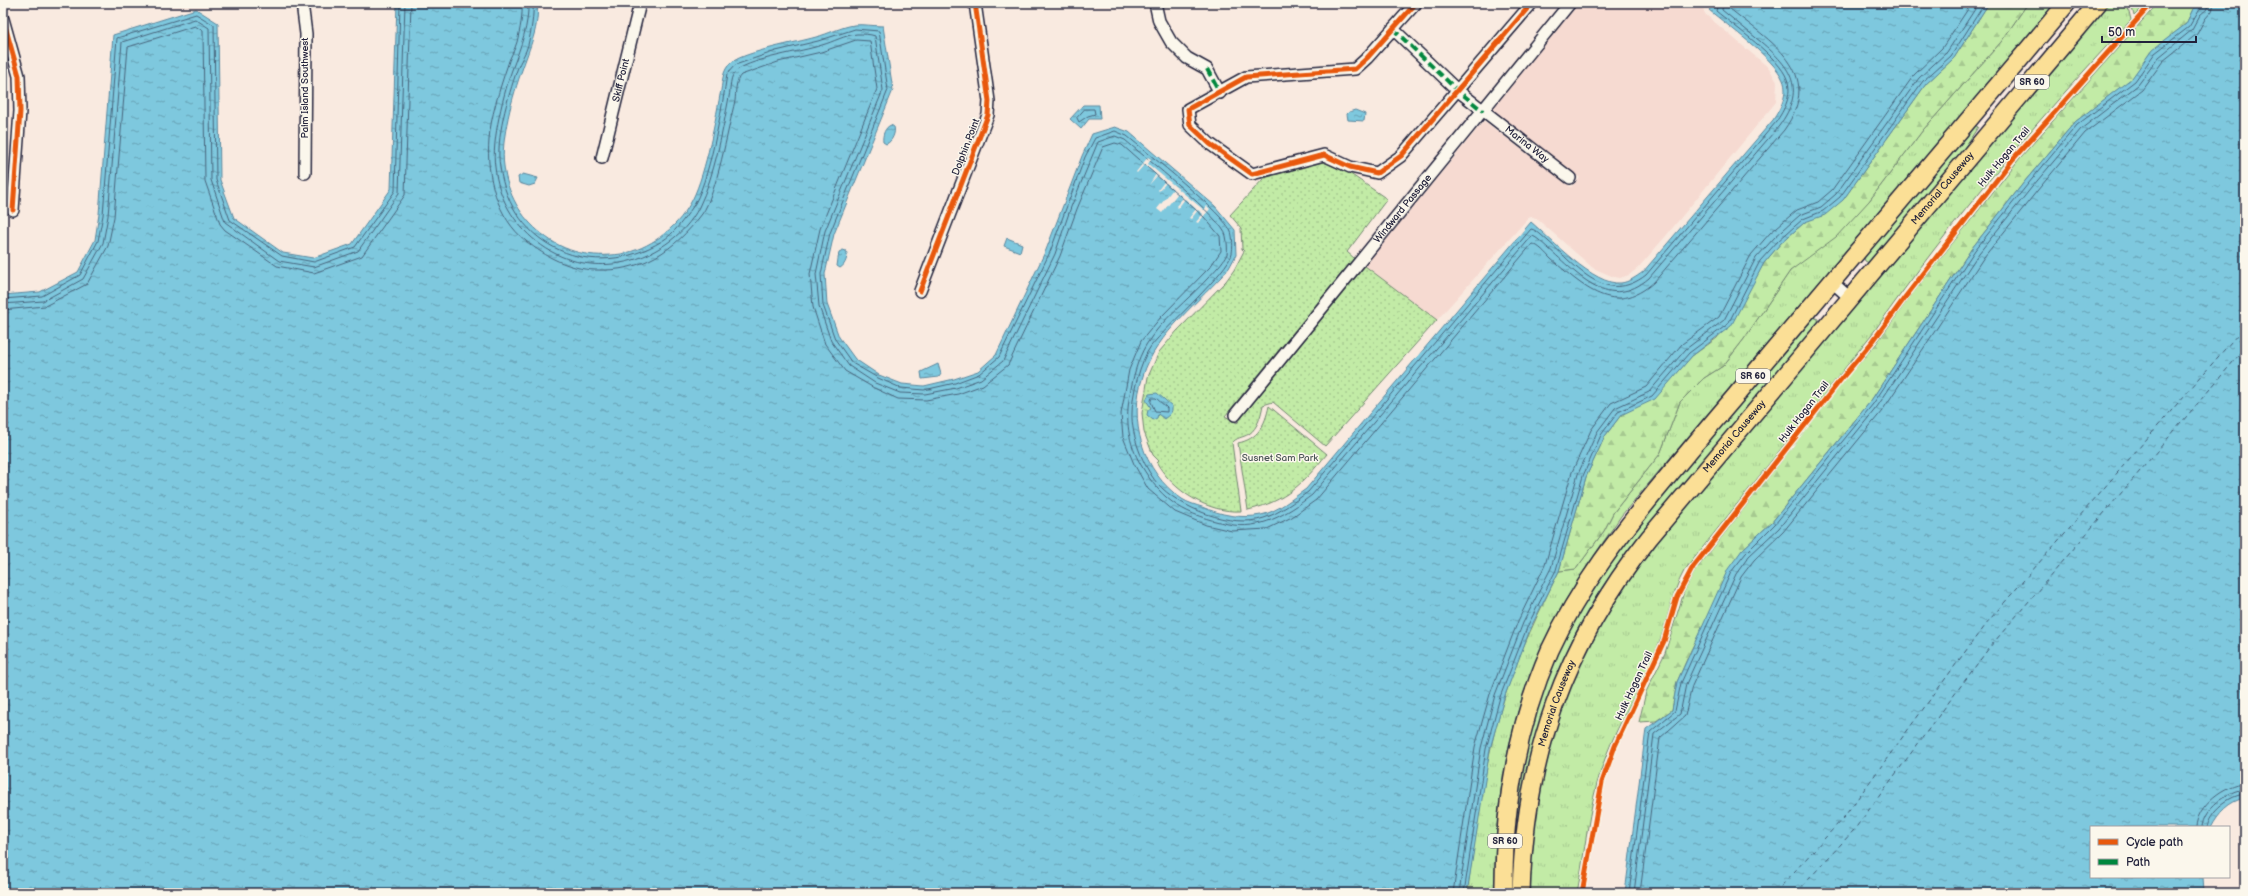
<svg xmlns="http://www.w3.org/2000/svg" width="2248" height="896" font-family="'Balsamiq Sans',sans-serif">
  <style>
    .built { fill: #f6dad1 }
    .grass { fill: url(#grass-tufts); stroke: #728670 }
    .forest { fill: url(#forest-firs); stroke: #728670 }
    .park { fill: url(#park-dots); stroke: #728670 }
    .garden { fill: #c2eba6; stroke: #728670 }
    .water { fill: url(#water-ripples); stroke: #59869d }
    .pier { fill: #f9eae0 }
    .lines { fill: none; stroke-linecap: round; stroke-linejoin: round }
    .shore { stroke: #47647c; stroke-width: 1 }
    .ferry { stroke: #425c74; stroke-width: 1; stroke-dasharray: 5 4; stroke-linecap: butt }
    .minor-casing { stroke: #22223b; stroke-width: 14 }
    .primary-casing { stroke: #22223b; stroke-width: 20 }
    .minor { stroke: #fbf7ec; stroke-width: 11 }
    .primary { stroke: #fbdf96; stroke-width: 17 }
    .quiet { stroke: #00873e; stroke-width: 4; stroke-dasharray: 8 4; stroke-linecap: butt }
    .cycleway-casing { stroke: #fbf7ec; stroke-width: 8 }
    .cycleway { stroke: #e8590c; stroke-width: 5 }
    .labels { text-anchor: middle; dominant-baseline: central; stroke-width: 3; stroke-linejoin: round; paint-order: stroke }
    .shield { fill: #fbf7ec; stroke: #636270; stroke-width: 1 }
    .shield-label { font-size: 9px; font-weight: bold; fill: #22223b }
    .street-label { font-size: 10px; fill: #22223b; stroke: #fbf7ec }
    .park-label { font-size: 10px; fill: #4a5456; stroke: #fbf7ec }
  </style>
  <defs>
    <pattern id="grass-tufts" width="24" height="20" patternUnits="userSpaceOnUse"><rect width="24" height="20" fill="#c2eba6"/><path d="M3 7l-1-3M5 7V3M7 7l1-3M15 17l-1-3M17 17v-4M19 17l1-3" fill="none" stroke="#a6c990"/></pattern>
    <pattern id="forest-firs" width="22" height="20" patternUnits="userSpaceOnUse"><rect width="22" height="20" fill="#c2eba6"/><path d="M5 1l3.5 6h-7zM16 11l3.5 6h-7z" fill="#a6c990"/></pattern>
    <pattern id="park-dots" width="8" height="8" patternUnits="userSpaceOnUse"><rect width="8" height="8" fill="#c2eba6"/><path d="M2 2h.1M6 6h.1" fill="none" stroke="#a6c990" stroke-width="1.8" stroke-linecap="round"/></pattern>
    <pattern id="water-ripples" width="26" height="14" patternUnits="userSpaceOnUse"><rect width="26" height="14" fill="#7ec8de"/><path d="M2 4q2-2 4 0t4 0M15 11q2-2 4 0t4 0" fill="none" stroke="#67a2b5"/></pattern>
  </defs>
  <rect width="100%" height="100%" fill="#f9eae0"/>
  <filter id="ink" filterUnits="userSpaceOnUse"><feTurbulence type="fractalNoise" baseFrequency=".025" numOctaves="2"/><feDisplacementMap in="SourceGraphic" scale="8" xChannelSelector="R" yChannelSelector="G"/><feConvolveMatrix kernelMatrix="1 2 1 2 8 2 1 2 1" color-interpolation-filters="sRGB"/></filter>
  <g filter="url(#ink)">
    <polygon class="built" points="1579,3 1707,3 1703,8 1705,14 1769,68 1777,82 1776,102 1665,237 1638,268 1629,275 1620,278 1614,277 1593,268 1536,218 1530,216 1437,320 1365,266 1484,121 1571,187 1580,178 1492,110"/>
    <g class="grass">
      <path d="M2028,3h28l-435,513c-25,37 -51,73 -71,113 -40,82 -57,173 -55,264h-28c10,-66 17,-133 38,-197 14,-44 34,-84 54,-125l17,-2 28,-38 9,-18 47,-59 20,-52 24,-24 19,-12 21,-27 46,-68 79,-70 54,-71 78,-88z"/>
      <path d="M2109,3h18l4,17c-92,98 -179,200 -256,310l-191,241c-13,23 -16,50 -26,74 -17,43 -43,81 -57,125 -13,40 -16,82 -24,123h-49l2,-58 19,-93 44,-113 47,-70 386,-461z"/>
      <polygon points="2131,3 2137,3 2143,7 2134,16"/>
    </g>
    <g class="forest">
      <polygon points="1989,3 2028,3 2001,42 1923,130 1869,201 1836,237 1790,271 1744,339 1723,366 1704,378 1680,402 1660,454 1613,513 1604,531 1576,569 1559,571 1586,477 1605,436 1621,415 1635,407 1668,383 1692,356 1717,338 1749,290 1764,263 1781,243 1805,222 1843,200 1926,84 1954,58"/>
      <polygon points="2158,3 2201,3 2193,9 2186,24 2152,51 2133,78 2075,122 2025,181 1972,248 1870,402 1772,522 1742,550 1691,650 1677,682 1672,710 1656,721 1639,722 1646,692 1665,653 1684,592 1695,571 1847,377 1876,344 1909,298 2020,158"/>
    </g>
    <g class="park">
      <path d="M1323,162l26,11 38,26 -40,53 7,6 -129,158 12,7 128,-157 72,54 -112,126 -52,-44 -10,3c-2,10 -5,23 -14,29 -7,4 -12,3 -17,9l9,68c-33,2 -68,-20 -84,-48l2,-2 -6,-6 -9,-23 -2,-19 6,-36 11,-25 18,-21 49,-50 8,-11 10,-19 -2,-2 -1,-21 -11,-13 34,-37z"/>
      <path d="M1269,406l58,48c-25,30 -40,47 -79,56l-10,-67c20,-4 27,-18 31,-37z"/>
    </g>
    <g class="garden">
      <polygon points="1973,124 1978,127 1952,167 1869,263 1865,261 1863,254"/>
      <path d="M1813,317l5,2 1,6c-43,50 -85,100 -127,150 -35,40 -70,80 -98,125 -46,76 -71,163 -79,251l-5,-1 15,-105 33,-97 54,-95z"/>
    </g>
    <g class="water">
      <path d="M397,3h140c3,23 -8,46 -15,67 -9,24 -22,71 -18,96 3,27 17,52 38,68 23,19 50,24 79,20 28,-5 55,-25 69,-50 14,-23 25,-81 30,-109 3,-11 1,-25 12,-33 16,-11 63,-19 84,-25 12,-3 25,-10 38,-12 9,-1 20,1 29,1l10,64 -59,144 -9,40 2,30 12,33 16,22 24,16 23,9 22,2 30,-7 24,-8 18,-16 50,-105 36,-94 10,-22 23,-7 14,5 86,74 20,24 1,25 -7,13c-28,33 -73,65 -86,108 -15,44 -1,96 39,123 6,4 14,6 20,8 19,8 39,12 59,8 16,-3 32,-17 45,-26l225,-267c20,17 63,64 90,61 8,-1 15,-6 22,-11l130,-152c7,-11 16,-26 10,-40 -9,-22 -55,-54 -74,-70l6,-7h274l-35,55 -28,26 -83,116 -18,15 -20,7 -24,21 -17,20 -33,63 -39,30 -37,43 -34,16 -16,21 -19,41 -27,94 -28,56 -27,71 -14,51 -23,144h-1464v-598l37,-3 38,-20 17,-32 4,-26 14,-179 83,-26 22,14 2,157 14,38 49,35 30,5 39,-14 39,-55z"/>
      <path d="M2201,3h44v795c-16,3 -27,15 -34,29h-120v50h112l1,16h-579l21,-164 26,-19 5,-28 51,-113 14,-19 30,-28 98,-120 102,-154 53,-67 50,-59 57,-44 20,-28 34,-26 7,-15z"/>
      <polygon points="1083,105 1099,105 1100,119 1089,119 1081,129 1070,119"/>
      <polygon points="1355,110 1365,114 1364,121 1348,120 1347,114 1349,112"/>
      <path d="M891,125l3,2c2,5 -2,15 -8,17l-3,-2c-1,-7 2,-15 8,-17z"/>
      <polygon points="523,174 538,178 535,184 529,186 519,183 518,177"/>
      <polygon points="1007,238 1022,244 1020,252 1004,246"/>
      <path d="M843,250l3,1c3,4 -1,15 -6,17l-3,-2 2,-14z"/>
      <polygon points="938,364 941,374 939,377 922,379 921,372"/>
      <path d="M1157,393l15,13c1,7 -3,9 -8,13l-6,-5 -1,4 -4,2 -6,-5 1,-5 3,-2 -5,-8 3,-6z"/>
    </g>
    <polygon class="pier" points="1148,157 1151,159 1148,164 1204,210 1207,206 1210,209 1198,223 1196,222 1203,214 1198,210 1191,219 1189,218 1196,209 1185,199 1178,208 1176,206 1183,198 1178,193 1162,213 1157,209 1173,189 1166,183 1159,191 1158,190 1164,182 1157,176 1149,185 1156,174 1144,165 1137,173 1136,172"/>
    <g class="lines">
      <g class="shore">
        <path d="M522,3c1,12 -2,27 -5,39 -2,8 -8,16 -10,25 -7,20 -17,53 -18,73 -3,36 8,78 37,101 20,16 43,28 69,29 47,2 79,-19 107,-56 15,-21 26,-86 33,-113 1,-8 0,-20 6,-26l37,-13 43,-10 35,-12 14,1 7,48 -57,140 -10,45 3,33 12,37 20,27 29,17 24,11 28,1 32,-6 25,-9 25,-20 52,-109 17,-47 26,-62 12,-4 7,2 82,72 16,19 1,15 -11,16 -49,50 -20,24 -12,29 -8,44 2,23 11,27 14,25 27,23 31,13 26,6 35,-2 25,-12 24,-17 216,-256c7,1 14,10 19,15 32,27 63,59 103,23l130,-152c42,-59 -14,-88 -55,-122v-5"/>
        <path d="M528,3c1,22 -7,43 -15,64 -9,25 -22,74 -18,100 3,30 19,57 42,75 24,19 54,26 83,21 31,-5 65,-27 79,-56 16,-33 23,-74 30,-110 2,-9 0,-21 8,-27 17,-12 64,-18 85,-25 11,-3 23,-10 35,-11 6,0 13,0 18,2l8,54 -58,141 -9,43 3,32 12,35 18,25 26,17 25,10 25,1 31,-6 25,-9 22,-18 52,-107 16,-47 27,-65 17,-6 10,4c16,14 99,80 101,96 1,5 2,13 1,18 -4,9 -13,17 -19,24 -20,22 -47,42 -62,67 -9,15 -13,33 -16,49 -5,25 -2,49 11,71 22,38 45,50 87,59 32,7 59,-10 84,-29l220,-259c5,1 11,8 16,12 31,27 61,64 101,30l130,-152c27,-37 13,-58 -18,-84 -13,-11 -26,-21 -39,-32l1,-7"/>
        <path d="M533,3c1,13 -2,29 -5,42 -2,8 -8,16 -11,25 -9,27 -22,69 -17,97 11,81 94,116 162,74 12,-7 22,-22 30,-33 17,-23 31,-105 35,-134l8,-9 41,-14 42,-10 37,-12 24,2 9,59 -58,143 -9,41 2,31 12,34 17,24 26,15 23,10 23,2 31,-7 24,-9 20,-17 51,-105 35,-95 10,-19 20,-7 12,5c18,15 99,79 104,96 2,5 2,16 1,21 -3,18 -66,74 -81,93 -11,15 -19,49 -19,67 -1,22 11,53 25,70 22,25 75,46 107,35 16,-5 31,-17 44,-26l223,-263c6,1 12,8 17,12 29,26 58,65 98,34l130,-153c8,-12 17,-27 11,-43 -7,-21 -53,-53 -71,-68l2,-8"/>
        <polygon points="1085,109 1094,109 1095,114 1088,116 1079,122 1077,118"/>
        <polyline points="3,299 42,296 80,275 98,241 103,215 117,38 196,14 214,25 216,180 230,220 282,256 314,262 355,247 395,191 400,3"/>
        <polyline points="3,304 43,301 83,279 103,243 108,216 122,42 195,19 209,28 211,180 225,222 279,261 314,267 358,251 399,193 405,3"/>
        <polyline points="3,310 45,306 87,284 108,246 114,217 128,47 195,26 203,31 205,181 220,224 225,230 277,266 314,273 362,256 405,195 411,3"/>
        <polygon points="1152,398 1156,398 1167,408 1167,412 1155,411 1151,402"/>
        <path d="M2196,827c1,-22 29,-43 49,-44"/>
        <path d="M2202,827c1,-18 26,-37 43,-38"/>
        <path d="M2207,827c2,-16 23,-32 38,-33"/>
        <polyline points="1453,893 1475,747 1490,694 1518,621 1545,565 1572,472 1591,430 1611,403 1646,387 1682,344 1719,317 1751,255 1770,233 1797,210 1818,202 1832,190 1914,75 1942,48 1972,3"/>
        <polyline points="1459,893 1481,748 1495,695 1523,623 1551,568 1578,474 1597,432 1615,408 1649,392 1686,349 1724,320 1756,258 1775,237 1800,215 1821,207 1836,194 1919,78 1947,52 1979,3"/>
        <polyline points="1464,893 1486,749 1500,697 1528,625 1556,570 1583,476 1601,435 1618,412 1652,396 1689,353 1728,324 1760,261 1778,241 1803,219 1823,211 1840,197 1923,81 1951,56 1985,3"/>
        <polyline points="1629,893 1650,732 1675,711 1681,683 1731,572 1746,553 1775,524 1873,404 1975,250 2028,184 2077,125 2135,81 2155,53 2189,27 2203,3"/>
        <polyline points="1634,893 1654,734 1680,714 1686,684 1736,574 1749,556 1779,528 1877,407 1979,253 2032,187 2081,129 2138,85 2159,57 2192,30 2200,15 2207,9 2208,3"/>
        <polyline points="1640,893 1660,738 1685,716 1692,686 1741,577 1754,560 1783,532 1882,411 1984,257 2037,191 2085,133 2142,90 2163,61 2197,34 2205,19 2212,11 2214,3"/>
      </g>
      <g class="ferry">
        <polyline points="1775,893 1844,817 1984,626 2245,326"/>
        <polyline points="1796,893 1854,830 1989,648 2245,348"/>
      </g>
      <defs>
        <g id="minor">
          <polyline points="302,3 306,34 305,173"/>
          <polyline points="1155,3 1159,21 1171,42 1187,58 1207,69 1220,93"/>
          <polyline points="1416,3 1367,58 1355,69 1246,77 1188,109 1190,125 1210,144 1252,174 1324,155 1350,167 1377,173 1401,156 1532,3"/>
          <polyline points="3,19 19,76 20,111 13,210"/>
          <path id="s1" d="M1393,29l64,61 113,88"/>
          <path id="s2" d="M602,158l38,-155"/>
          <polyline points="1832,282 1850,298"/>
          <polyline points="920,291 988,115 989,101 975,3"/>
          <path id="s3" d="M1235,415l335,-412"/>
        </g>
        <g id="primary">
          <path d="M1504,893c-1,-84 12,-165 46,-243 29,-63 71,-117 115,-170 31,-38 63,-75 94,-112 103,-122 206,-243 308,-365"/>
          <path id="s4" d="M1521,893c4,-137 43,-247 128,-355l449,-535"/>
        </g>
      </defs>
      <use href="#minor" class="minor-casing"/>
      <use href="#primary" class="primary-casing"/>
      <use href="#minor" class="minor"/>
      <use href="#primary" class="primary"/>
      <g class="quiet">
        <polyline points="1393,29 1457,90 1483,111"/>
        <polyline points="1207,69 1220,93"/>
      </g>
      <defs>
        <g id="cycleway">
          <polyline points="1416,3 1367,58 1355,69 1246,77 1188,109 1190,125 1210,144 1252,174 1324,155 1350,167 1377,173 1401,156 1532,3"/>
          <polyline points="3,19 19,76 20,111 13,210"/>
          <polyline points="920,291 988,115 989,101 975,3"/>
          <polyline points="1582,893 1602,782 1615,746 1664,641 1677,597 1693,567 1842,378 1873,341 1906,296 2013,159 2152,3"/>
        </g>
      </defs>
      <use href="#cycleway" class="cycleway-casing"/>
      <use href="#cycleway" class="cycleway"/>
    </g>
  </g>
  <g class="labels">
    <g class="shield">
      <rect x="2015" y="75" width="34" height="14" rx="3"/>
      <rect x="1736" y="369" width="34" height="14" rx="3"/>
      <rect x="1488" y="834" width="34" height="14" rx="3"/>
    </g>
    <g class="shield-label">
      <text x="2032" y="82">SR 60</text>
      <text x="1753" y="376">SR 60</text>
      <text x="1505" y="841">SR 60</text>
    </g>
    <g class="street-label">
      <text stroke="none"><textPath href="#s2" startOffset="80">Skiff Point</textPath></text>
      <text transform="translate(305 88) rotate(-90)">Palm Island Southwest</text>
      <text stroke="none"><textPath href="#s1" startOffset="177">Marina Way</textPath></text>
      <text transform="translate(966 147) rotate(-69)">Dolphin Point</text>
      <text transform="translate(2004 157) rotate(-50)">Hulk Hogan Trail</text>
      <text stroke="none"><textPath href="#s4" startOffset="841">Memorial Causeway</textPath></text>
      <text stroke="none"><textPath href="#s3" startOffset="266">Windward Passage</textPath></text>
      <text transform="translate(1804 412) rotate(-52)">Hulk Hogan Trail</text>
      <text stroke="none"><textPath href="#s4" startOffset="517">Memorial Causeway</textPath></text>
      <text transform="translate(1634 686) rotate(-65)">Hulk Hogan Trail</text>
      <text stroke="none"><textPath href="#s4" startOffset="194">Memorial Causeway</textPath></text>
    </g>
    <g class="park-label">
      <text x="1280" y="458">Susnet Sam Park</text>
    </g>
  </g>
  <rect width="2248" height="896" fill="none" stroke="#fbf7ec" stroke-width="16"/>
  <rect x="8" y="8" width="2232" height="880" fill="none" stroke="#22223b" stroke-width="1.5" filter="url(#ink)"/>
  <rect x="2090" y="826" width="140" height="52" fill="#fbf7ec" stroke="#a4a2a5"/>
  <rect x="2098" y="839" width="20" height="6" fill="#e8590c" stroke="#a4a2a5"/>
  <text x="2126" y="846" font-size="12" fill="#22223b">Cycle path</text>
  <rect x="2098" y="859" width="20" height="6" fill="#00873e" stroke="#a4a2a5"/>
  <text x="2126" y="866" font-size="12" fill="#22223b">Path</text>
  <path d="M2102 36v6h94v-6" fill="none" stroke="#22223b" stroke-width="2"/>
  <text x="2108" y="36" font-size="12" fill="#22223b" stroke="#fbf7ec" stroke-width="3" paint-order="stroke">50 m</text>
</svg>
